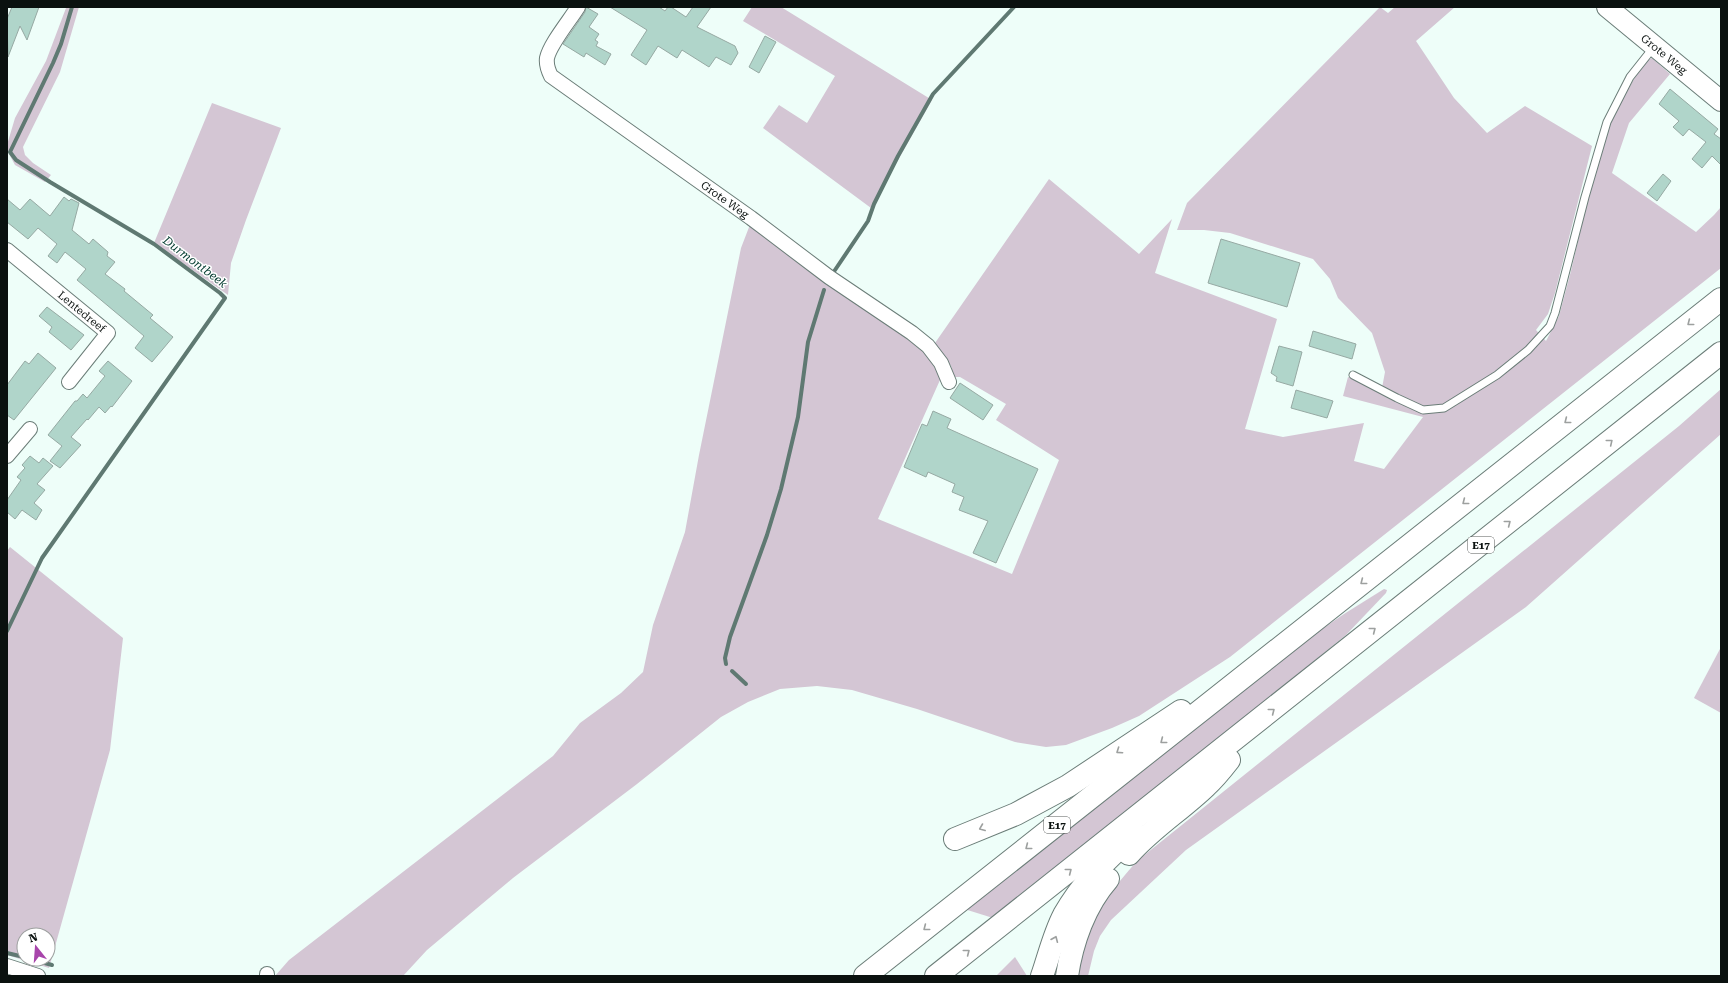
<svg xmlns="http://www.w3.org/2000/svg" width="1728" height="983" font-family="'Roboto Serif',serif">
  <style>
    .green { fill: #d4c6d4; fill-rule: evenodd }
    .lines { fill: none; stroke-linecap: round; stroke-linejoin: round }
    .stream { stroke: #5f7972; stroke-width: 4 }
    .building { fill: #b0d5ca; stroke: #96a9a3 }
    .lane-casing { stroke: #6b7d78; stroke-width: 9 }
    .street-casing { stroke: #6b7d78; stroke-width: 16 }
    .secondary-casing { stroke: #6b7d78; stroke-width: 22 }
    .highway-casing { stroke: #6b7d78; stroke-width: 24 }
    .lane { stroke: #fff; stroke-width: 7 }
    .street { stroke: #fff; stroke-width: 14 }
    .secondary { stroke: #fff; stroke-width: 20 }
    .highway { stroke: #fff; stroke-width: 22 }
    .oneway { stroke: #9da09f }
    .labels { text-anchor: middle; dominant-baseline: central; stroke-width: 3; stroke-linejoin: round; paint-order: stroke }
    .shield { fill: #fff; stroke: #545857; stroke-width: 1 }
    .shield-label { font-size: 10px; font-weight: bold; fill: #0a110f }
    .street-label { font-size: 11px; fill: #0a110f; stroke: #fff }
    .water-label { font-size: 12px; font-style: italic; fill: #0a4035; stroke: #fff }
  </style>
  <rect width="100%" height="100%" fill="#eefef9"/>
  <g class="green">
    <polygon points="63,7 79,7 60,72 23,147 25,155 33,163 51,175 45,182 15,165 9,154 7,145 15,118 46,61 66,8"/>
    <polygon points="752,7 781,7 932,100 871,208 763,128 779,105 807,123 835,76 743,21"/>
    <polygon points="1380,7 1388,13 1395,7 1455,7 1416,41 1454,98 1487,133 1525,106 1592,146 1555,293 1548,314 1536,330 1546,341 1559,316 1571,271 1597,159 1612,118 1643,63 1652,58 1670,74 1629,123 1612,173 1696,232 1714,215 1721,207 1721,268 1230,657 1139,716 1112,728 1066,745 1046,747 1015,742 917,709 852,690 817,686 780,689 748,702 721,717 637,784 513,878 427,950 403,976 275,976 289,960 553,756 580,723 621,693 643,672 653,625 685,532 699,455 741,248 751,222 922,344 932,357 940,380 878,519 1012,574 1059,460 996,420 1006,404 960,377 954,377 951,366 935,343 1049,179 1139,254 1172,219 1155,273 1277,319 1245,429 1283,437 1364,423 1354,461 1384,469 1423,417 1343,396 1348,377 1382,388 1385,372 1372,333 1338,298 1330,279 1313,259 1230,233 1204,230 1177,230 1187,203"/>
    <polygon points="212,103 281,128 246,220 231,263 228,295 154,243"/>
    <path d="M1721,389v45l-195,173 -340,243 -75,70 -11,16 -6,15 -6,25h-14c2,-10 3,-21 7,-30 13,-33 33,-59 56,-85l542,-435z"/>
    <path d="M10,547l113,91 -13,112 -61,218 -42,-13v-404zM24,935h24v24h-24z"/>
    <polygon points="1384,589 1387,590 1386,593 1346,635 1225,734 993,918 961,908 1309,638 1344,614"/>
    <polygon points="1721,647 1721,713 1694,698"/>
    <polygon points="1015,957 1027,976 996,976"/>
  </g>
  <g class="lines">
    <g class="stream">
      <polyline points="833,273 868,221 874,204 898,156 933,94 1014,7"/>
      <polyline points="7,631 42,558 225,298 220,293 154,244 50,182 16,160 10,152 53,63 61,44 72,7"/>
      <polyline points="726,664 725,658 730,637 767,535 781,489 798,417 808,342 824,290"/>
      <polyline points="732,671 746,684"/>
      <polyline points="7,953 24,957"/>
      <polyline points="30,959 52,965"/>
    </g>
  </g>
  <g class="building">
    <polygon points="12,7 39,7 27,40 20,26 8,57 7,19"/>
    <polygon points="586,7 598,14 589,27 599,34 595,40 598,42 596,46 611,54 605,65 586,53 584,57 563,44 585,12"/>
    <polygon points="610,7 659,7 665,11 668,7 671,7 686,17 693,7 711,7 697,27 735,46 738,53 731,65 716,57 709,67 682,50 677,58 658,46 646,65 631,55 647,30"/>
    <polygon points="765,36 776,42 759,73 749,67"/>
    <polygon points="1670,89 1718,129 1714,134 1721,139 1721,165 1712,156 1702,168 1692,159 1706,142 1689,129 1683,136 1673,127 1679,121 1659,104"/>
    <polygon points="1663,174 1671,181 1657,201 1647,193"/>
    <polygon points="64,197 69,201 71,199 79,203 72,230 89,244 93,239 108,252 107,256 115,262 105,274 125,289 124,291 153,315 150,318 173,337 152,362 135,348 144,336 77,280 86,269 65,252 57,263 48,256 57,244 38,228 28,239 7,222 7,199 20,210 30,199 50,216"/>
    <polygon points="1221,239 1300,263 1287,307 1208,283"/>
    <polygon points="47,307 84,335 71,350 49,332 52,327 39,316"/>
    <polygon points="1313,331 1356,344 1352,359 1309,346"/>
    <polygon points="1279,346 1302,352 1293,386 1276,381 1277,377 1271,373"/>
    <polygon points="38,353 56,368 14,420 7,415 7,385 25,361 29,364"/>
    <polygon points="108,361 132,381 112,407 111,406 105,413 99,407 88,420 87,419 71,437 81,445 60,468 50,461 62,446 48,435 75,401 77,401 83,394 87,398 105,376 99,371"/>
    <polygon points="960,383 993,405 983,420 950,398"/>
    <polygon points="1296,390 1333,401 1327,418 1291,408"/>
    <polygon points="933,411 951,419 947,428 1038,469 996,563 973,553 988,521 959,510 964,497 952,492 955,484 928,472 926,477 904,467 922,424 927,426"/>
    <polygon points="30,456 39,463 43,458 53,466 37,484 45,490 34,503 42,510 36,520 22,510 15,519 7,512 7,500 21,480 17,477 25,468 22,465"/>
  </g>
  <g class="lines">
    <defs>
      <polyline id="lane" points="1353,375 1397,398 1423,410 1444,408 1497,375 1528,350 1550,326 1555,313 1585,197 1607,122 1630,77 1653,48"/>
      <g id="street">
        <path id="s1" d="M578,7c-8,13 -28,37 -31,51 -1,7 1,12 4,18l200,142 78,59 83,56 16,13 13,17 8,19"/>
        <path id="s2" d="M7,250l101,83 -39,49"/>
        <polyline points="7,456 30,429"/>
        <polyline points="7,966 38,976"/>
        <polyline points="267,976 267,974"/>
      </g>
      <g id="secondary">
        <path id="s3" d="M1607,7l114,94"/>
      </g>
      <g id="highway">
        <polyline points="955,839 1016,814 1068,786 1181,711"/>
        <path d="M1129,854c23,-26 52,-44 77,-68 9,-8 16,-17 23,-26"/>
        <polyline points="865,976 1721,299"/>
        <polyline points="936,976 1721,353"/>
        <path d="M1042,976c7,-20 12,-42 22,-61 17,-30 45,-59 71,-80"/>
        <path d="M1067,976c5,-34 18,-71 41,-97"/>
      </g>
    </defs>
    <use href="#lane" class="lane-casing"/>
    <use href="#street" class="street-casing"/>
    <use href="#secondary" class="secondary-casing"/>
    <use href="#highway" class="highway-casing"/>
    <use href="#lane" class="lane"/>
    <use href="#street" class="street"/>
    <use href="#secondary" class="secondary"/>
    <use href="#highway" class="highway"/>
  </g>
  <defs><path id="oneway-chevron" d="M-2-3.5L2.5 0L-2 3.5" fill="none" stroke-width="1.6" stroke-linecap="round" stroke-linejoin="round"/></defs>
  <g class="oneway">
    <use href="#oneway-chevron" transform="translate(1690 323) rotate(142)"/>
    <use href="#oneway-chevron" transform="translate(1567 421) rotate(142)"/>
    <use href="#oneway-chevron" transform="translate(1610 442) rotate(-39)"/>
    <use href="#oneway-chevron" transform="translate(1465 502) rotate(142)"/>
    <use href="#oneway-chevron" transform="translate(1508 523) rotate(-38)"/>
    <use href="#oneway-chevron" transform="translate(1363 582) rotate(142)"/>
    <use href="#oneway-chevron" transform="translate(1373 630) rotate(-38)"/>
    <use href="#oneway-chevron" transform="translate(1272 711) rotate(-38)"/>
    <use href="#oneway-chevron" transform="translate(1163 741) rotate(142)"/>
    <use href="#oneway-chevron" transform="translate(1119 751) rotate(146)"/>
    <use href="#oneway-chevron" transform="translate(982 828) rotate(158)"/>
    <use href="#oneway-chevron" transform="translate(1028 847) rotate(142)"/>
    <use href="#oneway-chevron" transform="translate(1069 871) rotate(-38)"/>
    <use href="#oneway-chevron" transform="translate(926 928) rotate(142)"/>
    <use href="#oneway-chevron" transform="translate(1055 939) rotate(-67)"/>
    <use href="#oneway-chevron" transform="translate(967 952) rotate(-38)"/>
  </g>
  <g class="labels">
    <g class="shield">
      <rect x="1468" y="537" width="26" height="16" rx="3"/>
      <rect x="1044" y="817" width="26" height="16" rx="3"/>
    </g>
    <g class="shield-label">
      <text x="1481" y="545">E17</text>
      <text x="1057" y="825">E17</text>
    </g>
    <g class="street-label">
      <text stroke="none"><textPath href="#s3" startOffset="74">Grote Weg</textPath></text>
      <text stroke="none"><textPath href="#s1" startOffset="292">Grote Weg</textPath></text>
      <text stroke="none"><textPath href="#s2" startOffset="97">Lentedreef</textPath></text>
    </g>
    <g class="water-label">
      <text transform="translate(195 262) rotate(37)">Durmontbeek</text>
    </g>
  </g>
  <rect width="1728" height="983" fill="none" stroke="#0a110f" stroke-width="16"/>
  <g transform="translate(36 947) rotate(343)"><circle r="19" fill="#ffffff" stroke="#9da09f"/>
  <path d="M0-3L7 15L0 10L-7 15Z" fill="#a845ab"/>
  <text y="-6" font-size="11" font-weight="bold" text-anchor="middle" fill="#0a110f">N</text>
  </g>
</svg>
